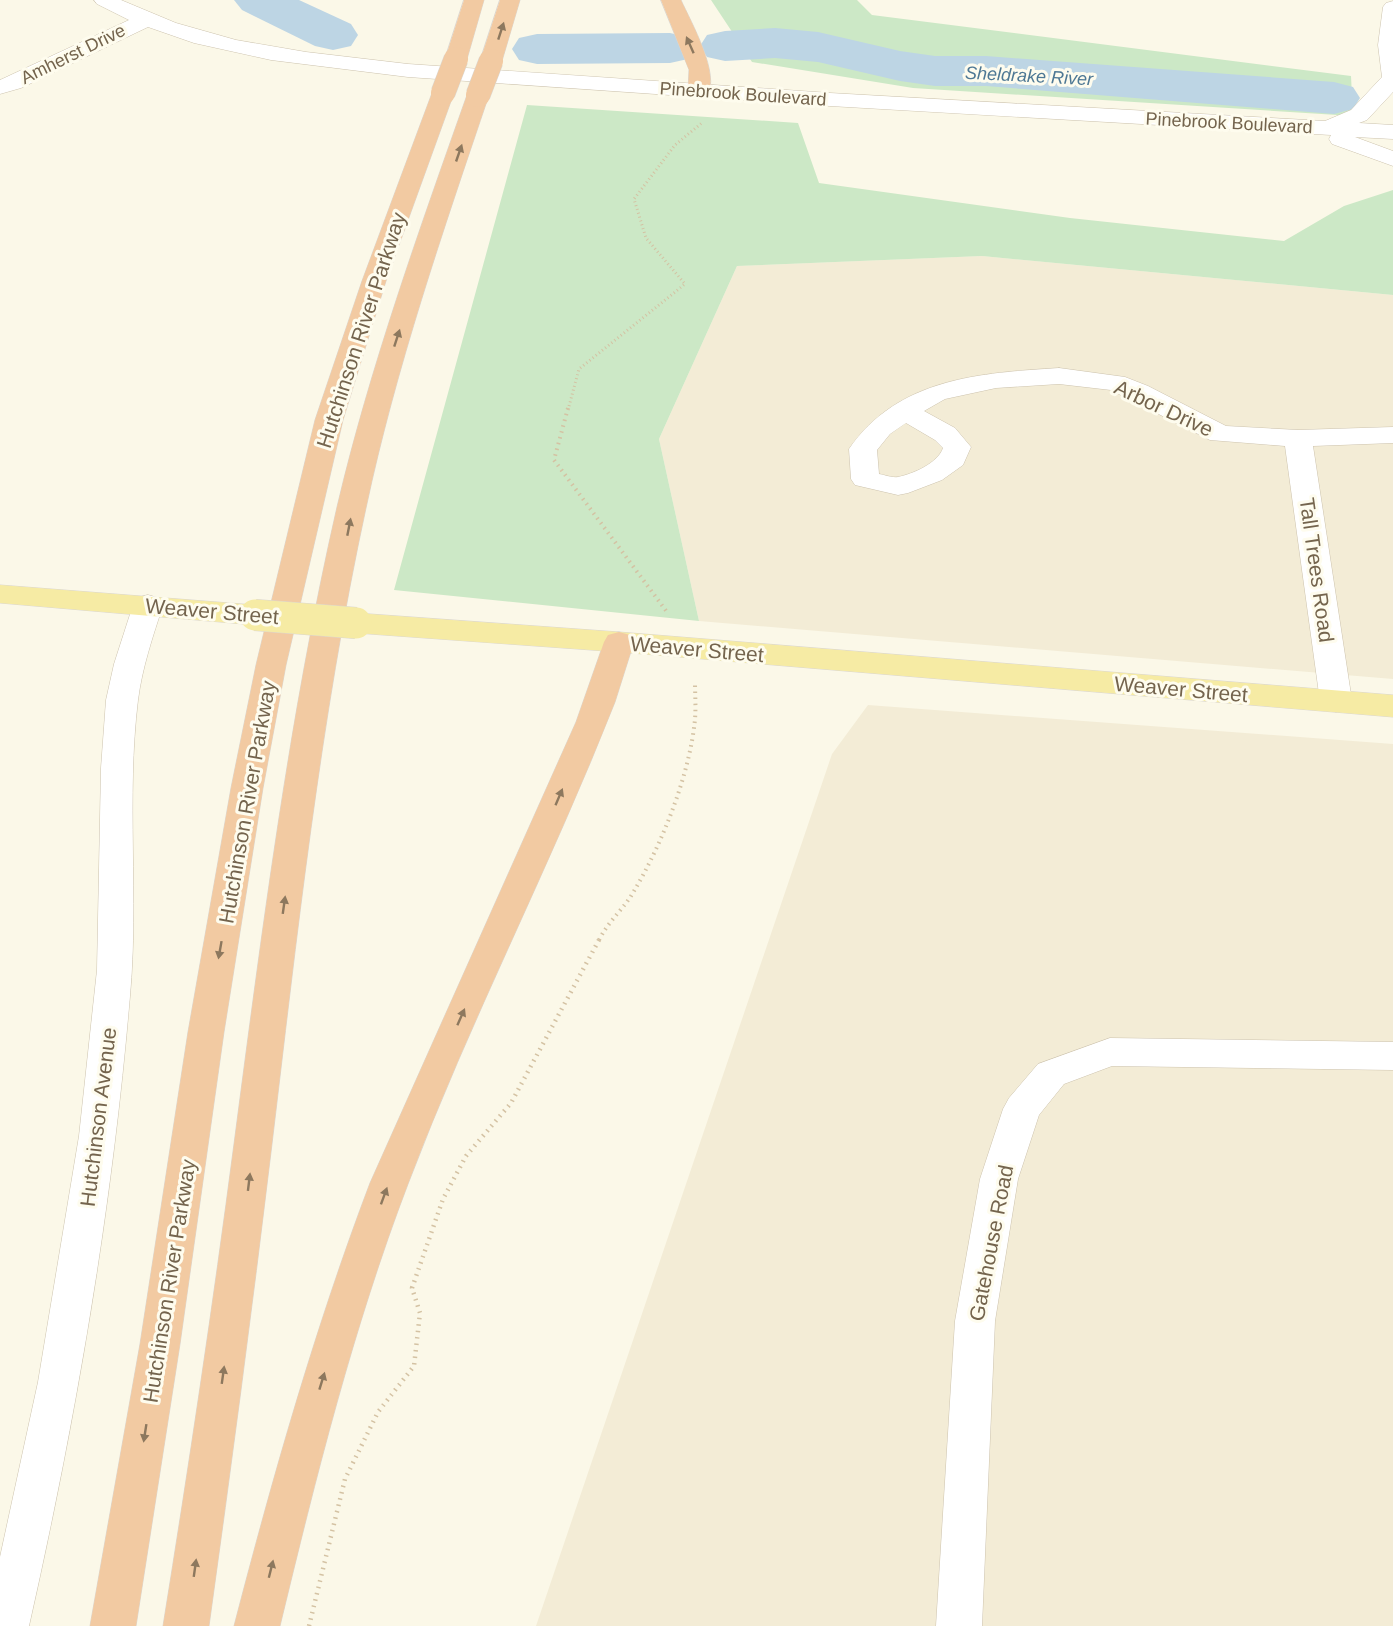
<svg xmlns="http://www.w3.org/2000/svg" width="1393" height="1626" font-family="Helvetica,sans-serif">
  <style>
    .residential { fill: #f3ecd6 }
    .green { fill: #cce8c6 }
    .lines { fill: none; stroke-linecap: round; stroke-linejoin: round }
    .river { fill: #bdd5e4; fill-rule: evenodd }
    .minor-casing { stroke: #cdc3ae; stroke-width: 1 }
    .major-casing { stroke: #dbd7d1; stroke-width: 1 }
    .highway-casing { stroke: #dbd7d1; stroke-width: 1 }
    .path-far2 { stroke: #d4c2a3; stroke-width: 3; stroke-dasharray: 1 3; stroke-linecap: butt }
    .path-far1 { stroke: #d4c2a3; stroke-width: 4; stroke-dasharray: 1.5 4.5; stroke-linecap: butt }
    .path { stroke: #d4c2a3; stroke-width: 4.5; stroke-dasharray: 1.5 5; stroke-linecap: butt }
    .minor { fill: #fff; fill-rule: evenodd }
    .major { fill: #f6eba4; fill-rule: evenodd }
    .highway { fill: #f2caa2; fill-rule: evenodd }
    .major-bridge-casing { stroke: #dbd7d1; stroke-width: 32; stroke-linecap: butt }
    .highway-bridge-casing { stroke: #dbd7d1; stroke-width: 25; stroke-linecap: butt }
    .major-bridge { stroke: #f6eba4; stroke-width: 31 }
    .highway-bridge { stroke: #f2caa2; stroke-width: 24 }
    .oneway { fill: #8d785e }
    .labels { text-anchor: middle; dominant-baseline: central; stroke-width: 6; stroke-linejoin: round; paint-order: stroke }
    .far-street-label { font-size: 18px; fill: #74644d; stroke: #fefcee }
    .far-water-label { font-size: 18px; font-style: italic; fill: #4e7894; stroke: #fefcee }
    .street-label { font-size: 21px; fill: #74644d; stroke: #fefcee }
  </style>
  <rect width="100%" height="100%" fill="#fbf8e8"/>
  <g class="residential">
    <polygon points="982,256 1393,295 1393,679 699,621 659,439 737,266"/>
    <polygon points="868,705 1393,744 1393,1626 536,1626 832,754"/>
  </g>
  <g class="green">
    <polygon points="711,0 857,0 872,15 1351,76 1353,116 913,88 752,62"/>
    <polygon points="527,105 798,123 819,183 1070,218 1284,241 1344,206 1393,190 1393,295 982,256 737,266 659,439 699,621 394,590"/>
  </g>
  <g class="lines">
    <g class="river">
      <polygon points="234,0 299,0 351,24 358,35 351,46 333,50 315,46 242,10"/>
      <polygon points="775,28 818,32 900,51 935,56 986,56 1334,82 1353,87 1360,98 1353,109 1334,114 986,86 935,86 900,81 818,62 775,58 725,61 707,57 700,46 707,35 725,31"/>
      <polygon points="670,33 688,37 695,48 688,59 670,63 537,64 519,60 512,49 519,38 537,34"/>
    </g>
    <defs>
      <g id="minor">
        <polygon points="94,0 121,0 176,23 236,40 306,52 408,64 830,93 1325,121 1351,110 1382,77 1378,45 1383,7 1386,3 1393,1 1393,92 1367,120 1359,123 1393,125 1393,139 1355,137 1393,151 1393,166 1332,144 1329,139 1331,135 830,106 408,77 271,60 194,43 148,27 21,88 0,94 0,80 129,20 97,4"/>
        <path d="M1059,368l66,9 23,9 78,40 72,4 95,-3v16l-80,3 39,255 -5,7 -11,4 -11,-4 -5,-7 -35,-255 -75,-6 -99,-50 -52,-6 -63,4 -51,11 -21,12 31,17 16,19 -8,18 -21,15 -34,13 -10,2 -43,-10 -4,-6 -2,-30c49,-71 131,-76 210,-81zM906,423l29,17 8,8c-5,15 -30,26 -45,29 -6,1 -13,-2 -19,-3l-2,-24 13,-16z"/>
        <path d="M148,595l11,3 4,7c-10,31 -21,63 -25,95 -12,98 1,198 -8,296 -18,213 -54,422 -101,630h-29v-69l38,-175 41,-246 18,-166 4,-202 5,-68 8,-36 19,-59 4,-7z"/>
        <polygon points="1110,1038 1393,1042 1393,1070 1112,1066 1064,1084 1039,1115 1018,1179 995,1321 982,1626 936,1626 955,1321 980,1179 1003,1109 1009,1098 1038,1064"/>
      </g>
      <g id="major">
        <polygon points="0,585 255,605 266,608 270,615 266,622 255,625 0,603"/>
        <polygon points="356,613 619,632 1393,695 1393,717 619,652 356,633 345,630 341,623 345,616"/>
      </g>
      <g id="highway">
        <polygon points="464,0 484,0 467,59 464,64 456,65 448,64 445,59"/>
        <polygon points="500,0 520,0 502,61 499,66 491,68 483,66 480,61"/>
        <path d="M661,0h20c10,22 40,75 26,96l-8,2 -8,-2 -3,-5 1,-21z"/>
        <polygon points="443,86 451,88 454,93 386,281 343,420 286,665 263,788 224,1032 180,1344 136,1626 90,1626 140,1344 188,1032 231,788 256,665 315,420 362,281 432,93 435,88"/>
        <path d="M478,88l8,2 3,5c-46,136 -93,272 -123,413 -46,212 -69,428 -95,644 -19,158 -40,316 -62,474h-46c26,-161 50,-321 71,-482 28,-213 55,-427 103,-637 33,-140 82,-276 130,-412l3,-5z"/>
        <path d="M619,632l11,3 4,7 -19,60c-64,163 -145,318 -207,482 -55,144 -92,293 -128,442h-46c39,-150 81,-298 136,-443l206,-461 28,-80 4,-7z"/>
      </g>
    </defs>
    <use href="#minor" class="minor-casing"/>
    <use href="#major" class="major-casing"/>
    <use href="#highway" class="highway-casing"/>
    <polyline class="path-far2" points="568,410 579,369 685,284 646,238 634,199 675,145 703,122"/>
    <g class="path-far1">
      <polyline points="568,408 554,460 667,612"/>
      <path d="M599,940c10,-20 25,-31 35,-49 28,-47 56,-117 61,-172 1,-12 0,-25 0,-37"/>
    </g>
    <polyline class="path" points="309,1626 345,1479 378,1412 414,1366 420,1313 412,1288 443,1199 466,1156 511,1103 600,938"/>
    <use href="#minor" class="minor"/>
    <use href="#major" class="major"/>
    <use href="#highway" class="highway"/>
    <defs>
      <polyline id="major-bridge" points="255,615 356,623"/>
      <g id="highway-bridge">
        <polyline points="443,93 456,59"/>
        <polyline points="478,95 491,61"/>
      </g>
    </defs>
    <use href="#major-bridge" class="major-bridge-casing"/>
    <use href="#highway-bridge" class="highway-bridge-casing"/>
    <use href="#major-bridge" class="major-bridge"/>
    <use href="#highway-bridge" class="highway-bridge"/>
  </g>
  <defs><path id="oneway-solid" d="M-6-.8H1V-3.2L6.5 0L1 3.2V.8H-6Z" transform="scale(1.5)"/></defs>
  <g class="oneway">
    <use href="#oneway-solid" transform="translate(501 31) rotate(-72)"/>
    <use href="#oneway-solid" transform="translate(690 45) rotate(-114)"/>
    <use href="#oneway-solid" transform="translate(459 153) rotate(-71)"/>
    <use href="#oneway-solid" transform="translate(397 338) rotate(-72)"/>
    <use href="#oneway-solid" transform="translate(349 527) rotate(-79)"/>
    <use href="#oneway-solid" transform="translate(559 797) rotate(-67)"/>
    <use href="#oneway-solid" transform="translate(284 905) rotate(-82)"/>
    <use href="#oneway-solid" transform="translate(220 950) rotate(100)"/>
    <use href="#oneway-solid" transform="translate(461 1017) rotate(-66)"/>
    <use href="#oneway-solid" transform="translate(249 1182) rotate(-83)"/>
    <use href="#oneway-solid" transform="translate(384 1196) rotate(-70)"/>
    <use href="#oneway-solid" transform="translate(223 1375) rotate(-82)"/>
    <use href="#oneway-solid" transform="translate(322 1381) rotate(-73)"/>
    <use href="#oneway-solid" transform="translate(145 1433) rotate(99)"/>
    <use href="#oneway-solid" transform="translate(195 1568) rotate(-82)"/>
    <use href="#oneway-solid" transform="translate(271 1569) rotate(-76)"/>
  </g>
  <g class="labels">
    <g class="far-street-label">
      <text transform="translate(73 54) rotate(-26)">Amherst Drive</text>
      <text transform="translate(743 94) rotate(4)">Pinebrook Boulevard</text>
      <text transform="translate(1229 123) rotate(3)">Pinebrook Boulevard</text>
    </g>
    <g class="far-water-label">
      <text transform="translate(1029 76) rotate(3)">Sheldrake River</text>
    </g>
    <g class="street-label">
      <text transform="translate(361 330) rotate(-72)">Hutchinson River Parkway</text>
      <text transform="translate(1164 408) rotate(25)">Arbor Drive</text>
      <text transform="translate(1317 570) rotate(82)">Tall Trees Road</text>
      <text transform="translate(212 611) rotate(5)">Weaver Street</text>
      <text transform="translate(697 649) rotate(5)">Weaver Street</text>
      <text transform="translate(1181 689) rotate(5)">Weaver Street</text>
      <text transform="translate(247 802) rotate(-80)">Hutchinson River Parkway</text>
      <text transform="translate(98 1117) rotate(-83)">Hutchinson Avenue</text>
      <text transform="translate(991 1243) rotate(-79)">Gatehouse Road</text>
      <text transform="translate(169 1281) rotate(-81)">Hutchinson River Parkway</text>
    </g>
  </g>
</svg>
